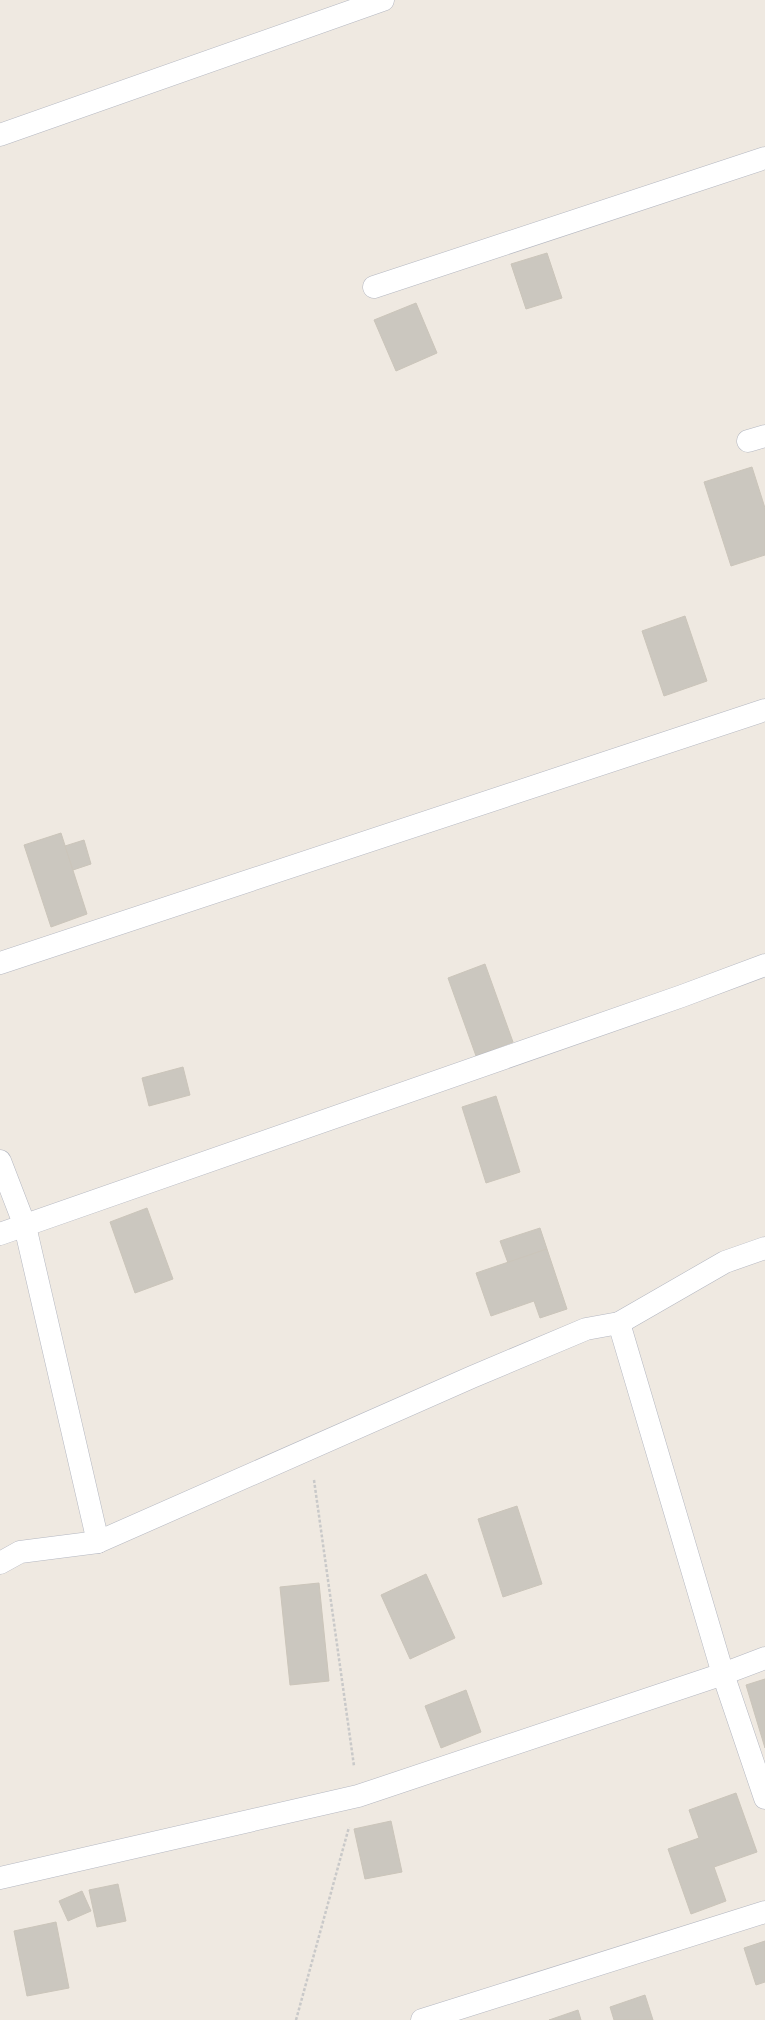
<svg xmlns="http://www.w3.org/2000/svg" width="765" height="2020" font-family="Lato,sans-serif">
  <style>
    .building { fill: #cbc7bf; stroke: #cbc5ba }
    .lines { fill: none; stroke-linecap: round; stroke-linejoin: round }
    .minor-casing { stroke: #b4b7c1; stroke-width: 23 }
    .tertiary-casing { stroke: #b4b7c1; stroke-width: 23 }
    .path { stroke: #c9c9c9; stroke-width: 2.5; stroke-dasharray: 3 2; stroke-linecap: butt }
    .minor { stroke: #fff; stroke-width: 22 }
    .tertiary { stroke: #fff; stroke-width: 22 }
  </style>
  <rect width="100%" height="100%" fill="#efe9e1"/>
  <g class="building">
    <polygon points="547,253 562,298 526,309 511,264"/>
    <polygon points="416,303 437,353 396,371 374,320"/>
    <polygon points="752,467 765,508 765,555 731,566 704,482"/>
    <polygon points="685,616 707,681 664,696 642,631"/>
    <polygon points="61,833 87,914 51,927 24,845"/>
    <polygon points="84,840 91,864 73,870 65,846"/>
    <polygon points="485,964 513,1042 476,1056 448,978"/>
    <polygon points="183,1067 190,1095 149,1106 142,1078"/>
    <polygon points="496,1096 520,1172 486,1183 462,1107"/>
    <polygon points="147,1208 173,1279 135,1293 110,1222"/>
    <polygon points="540,1228 547,1249 508,1263 500,1241"/>
    <polygon points="547,1249 567,1309 540,1318 534,1301 491,1316 476,1273"/>
    <polygon points="517,1506 542,1584 503,1597 478,1519"/>
    <polygon points="426,1574 455,1638 410,1659 381,1595"/>
    <polygon points="319,1583 329,1681 290,1685 280,1587"/>
    <polygon points="765,1679 765,1748 746,1685"/>
    <polygon points="466,1690 481,1732 441,1748 425,1706"/>
    <polygon points="736,1793 757,1852 714,1867 726,1901 691,1914 668,1849 699,1838 689,1810"/>
    <polygon points="391,1821 402,1872 365,1879 354,1829"/>
    <polygon points="118,1884 126,1921 97,1927 89,1890"/>
    <polygon points="82,1891 91,1911 68,1921 59,1901"/>
    <polygon points="56,1922 69,1988 27,1996 14,1931"/>
    <polygon points="765,1941 765,1982 756,1985 744,1948"/>
    <polygon points="645,1995 653,2020 614,2020 610,2007"/>
    <polygon points="578,2010 581,2020 549,2020"/>
  </g>
  <g class="lines">
    <defs>
      <g id="minor">
        <polyline points="0,135 383,0"/>
        <polyline points="374,287 765,158"/>
        <polyline points="748,441 765,436"/>
        <polyline points="0,963 765,710"/>
        <polyline points="0,1161 25,1226 98,1542"/>
        <polyline points="0,1234 682,996 765,965"/>
        <polyline points="619,1323 723,1674 765,1798"/>
        <polyline points="0,1878 358,1796 723,1674 765,1658"/>
        <polyline points="422,2020 765,1912"/>
      </g>
      <polyline id="tertiary" points="0,1563 20,1552 98,1542 472,1377 586,1329 619,1323 725,1262 765,1248"/>
    </defs>
    <use href="#minor" class="minor-casing"/>
    <use href="#tertiary" class="tertiary-casing"/>
    <g class="path">
      <polyline points="314,1480 354,1766"/>
      <polyline points="296,2020 349,1827"/>
    </g>
    <use href="#minor" class="minor"/>
    <use href="#tertiary" class="tertiary"/>
  </g>
</svg>
